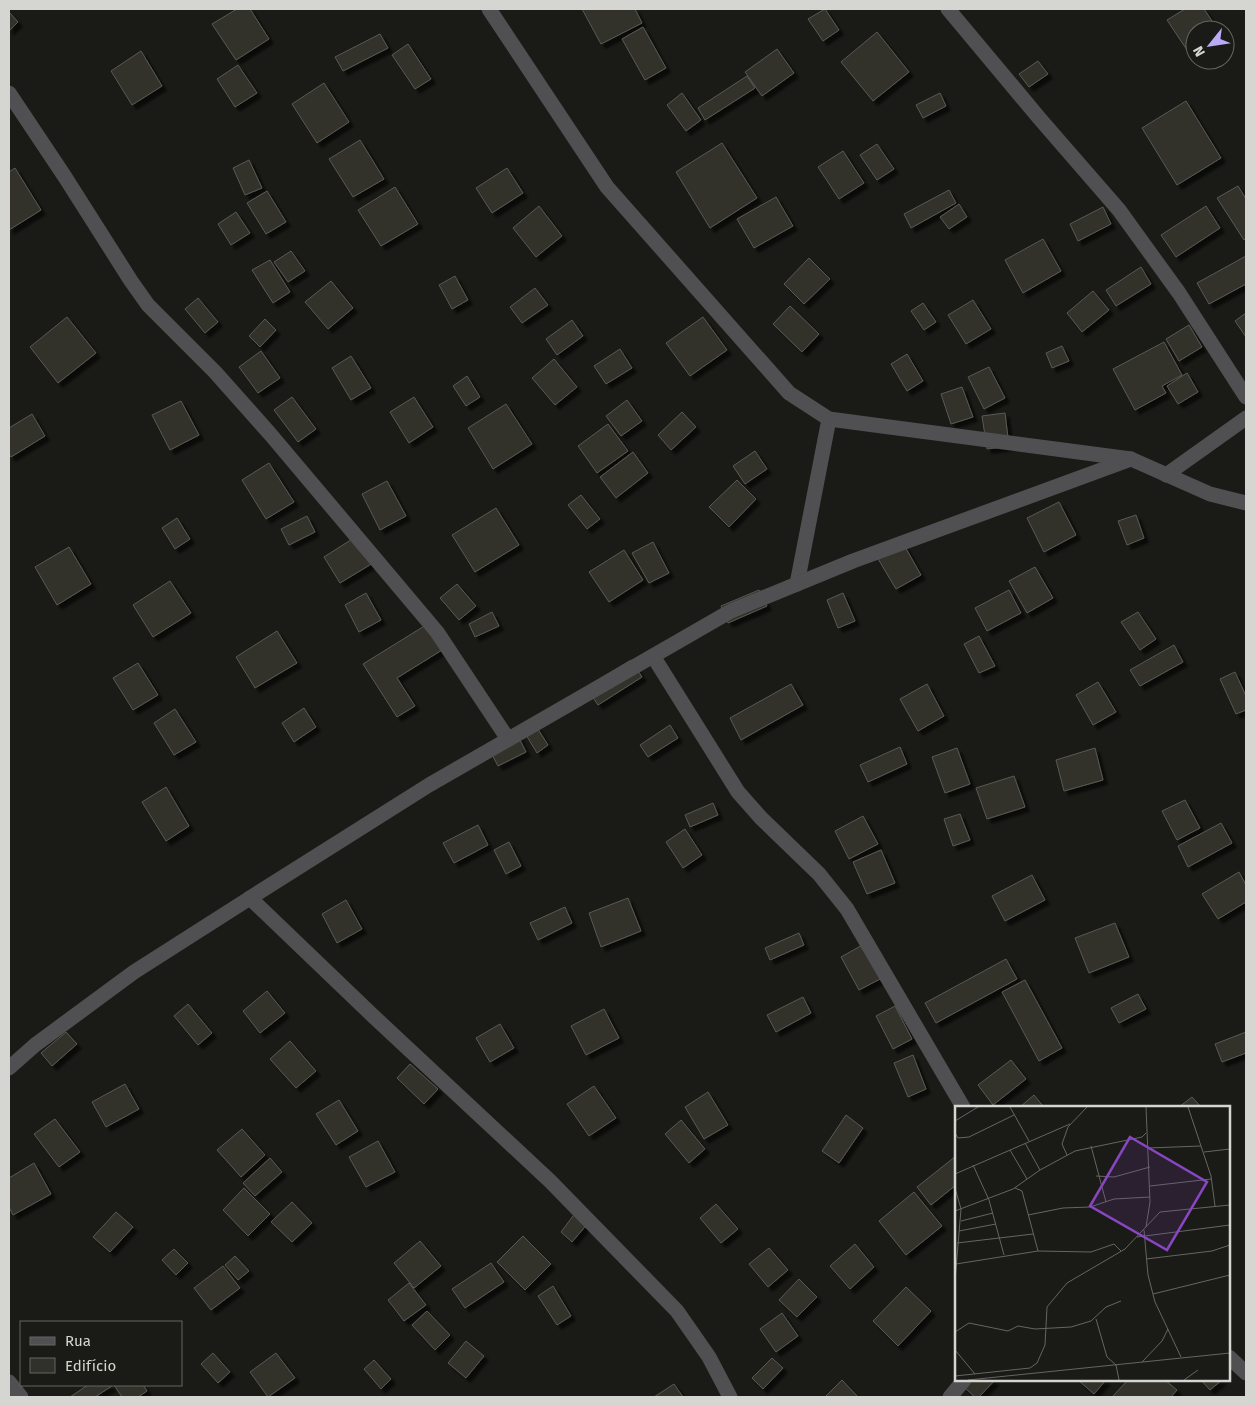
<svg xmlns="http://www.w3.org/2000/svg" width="1255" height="1406" font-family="'Fira Sans',sans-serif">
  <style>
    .building { fill: #30312b; stroke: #595a54; filter: url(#shadow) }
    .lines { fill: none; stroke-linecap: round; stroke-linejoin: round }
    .street { stroke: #504f52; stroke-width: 15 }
    .inset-road { fill: none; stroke: #656661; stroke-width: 1 }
    .view { fill: #8846c2; fill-opacity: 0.15; stroke: #8846c2; stroke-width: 2.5 }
    .inset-edge { fill: none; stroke: #d5d6d2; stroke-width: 2.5 }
  </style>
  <defs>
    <filter id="shadow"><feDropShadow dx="4.5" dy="4.5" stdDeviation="1" flood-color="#0009"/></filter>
  </defs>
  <rect width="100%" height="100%" fill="#1a1b16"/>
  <g class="building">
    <polygon points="237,9 250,9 269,39 236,60 212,24"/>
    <polygon points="582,9 635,9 642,23 601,44"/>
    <polygon points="825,9 839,30 823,41 808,19"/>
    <polygon points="1185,9 1204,9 1218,30 1195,30 1195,58 1193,59 1167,20"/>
    <polygon points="9,12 18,22 9,31"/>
    <polygon points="643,27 666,68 645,80 622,39"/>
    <polygon points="877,32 909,72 873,101 841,62"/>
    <polygon points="380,34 388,48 343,71 335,57"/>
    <polygon points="408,44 431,79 415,89 392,55"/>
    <polygon points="777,49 794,73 762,96 745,72"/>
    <polygon points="141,51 162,86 132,105 111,71"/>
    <polygon points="1038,61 1048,74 1029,87 1019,74"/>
    <polygon points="238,65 257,93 235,107 217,79"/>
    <polygon points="747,76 755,88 705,120 698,108"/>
    <polygon points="324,83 349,122 317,143 292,104"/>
    <polygon points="682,93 701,120 686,131 667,105"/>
    <polygon points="940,93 946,106 923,118 916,105"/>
    <polygon points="1186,101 1221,158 1177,185 1142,128"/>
    <polygon points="360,140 384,179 353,197 329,159"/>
    <polygon points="722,143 757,198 710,228 676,172"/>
    <polygon points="877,144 894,169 877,180 860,155"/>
    <polygon points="843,151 864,183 839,199 818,167"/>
    <polygon points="249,160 262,188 245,195 233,168"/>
    <polygon points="15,168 41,210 9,230 9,172"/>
    <polygon points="507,168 523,193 492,213 476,188"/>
    <polygon points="1238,186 1246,199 1246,238 1244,240 1217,198"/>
    <polygon points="395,187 418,224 381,246 358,210"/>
    <polygon points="949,190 956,203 911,228 904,214"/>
    <polygon points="267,191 286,222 266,234 247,203"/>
    <polygon points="776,197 793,226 754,248 737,219"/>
    <polygon points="959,204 967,217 949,229 940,217"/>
    <polygon points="539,206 562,236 536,257 513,228"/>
    <polygon points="1206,206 1220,228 1176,257 1161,235"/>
    <polygon points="1103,207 1111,224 1078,241 1070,224"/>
    <polygon points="236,212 250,233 231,245 218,224"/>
    <polygon points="1043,239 1061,271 1023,293 1005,260"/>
    <polygon points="291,251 305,271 288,282 274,262"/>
    <polygon points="1246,256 1246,284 1209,304 1197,283"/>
    <polygon points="809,258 830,279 804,304 784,284"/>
    <polygon points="270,260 290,292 273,303 252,270"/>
    <polygon points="1141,267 1151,284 1116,306 1106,290"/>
    <polygon points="455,276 468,300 452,309 439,285"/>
    <polygon points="331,281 353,308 328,329 305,302"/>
    <polygon points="535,288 548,305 522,323 510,307"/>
    <polygon points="1093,291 1109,310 1082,332 1067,313"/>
    <polygon points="198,298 218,322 205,333 185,309"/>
    <polygon points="973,300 991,329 966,344 948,315"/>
    <polygon points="923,303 936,322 924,330 911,311"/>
    <polygon points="790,306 819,334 802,352 773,324"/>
    <polygon points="1246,313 1246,337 1235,321"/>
    <polygon points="67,317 96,353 58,383 30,347"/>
    <polygon points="703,317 727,350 690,376 666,343"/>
    <polygon points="265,319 276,330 260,347 249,336"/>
    <polygon points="572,320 583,336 557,355 546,339"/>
    <polygon points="1189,325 1202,347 1179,361 1166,339"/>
    <polygon points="1164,342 1182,375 1162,386 1166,393 1135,410 1113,369"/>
    <polygon points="1062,346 1069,361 1052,368 1046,353"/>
    <polygon points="620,349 632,368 606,384 594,366"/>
    <polygon points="261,351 280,378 258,393 239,367"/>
    <polygon points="907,354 923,381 907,391 891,364"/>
    <polygon points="351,356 371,388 351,400 332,368"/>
    <polygon points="554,359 577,387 555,405 532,378"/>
    <polygon points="989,367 1005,398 984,409 968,377"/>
    <polygon points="1187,373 1198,392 1178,404 1167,386"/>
    <polygon points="467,376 480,397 466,406 453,386"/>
    <polygon points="962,387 973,417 951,424 941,394"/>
    <polygon points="292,397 316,429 298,442 274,410"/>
    <polygon points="414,397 433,427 409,443 390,412"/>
    <polygon points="627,400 642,421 621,436 606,416"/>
    <polygon points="181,401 199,435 170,450 152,415"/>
    <polygon points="506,404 532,444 493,469 468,428"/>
    <polygon points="682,412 696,427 671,450 658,435"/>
    <polygon points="1005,413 1009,446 987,449 982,416"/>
    <polygon points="32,414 45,436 11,457 9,454 9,428"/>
    <polygon points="608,424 628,451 597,473 578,446"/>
    <polygon points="755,451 767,469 745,484 733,466"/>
    <polygon points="633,452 648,473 616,498 600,477"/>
    <polygon points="269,463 294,502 266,519 242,480"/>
    <polygon points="737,480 756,499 729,527 709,507"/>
    <polygon points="387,481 406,516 380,530 362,494"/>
    <polygon points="581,495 600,519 587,529 568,505"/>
    <polygon points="1059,502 1076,535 1044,552 1027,518"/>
    <polygon points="496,508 519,545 475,572 452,535"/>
    <polygon points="1136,515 1144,538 1127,545 1118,521"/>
    <polygon points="307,516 315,532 289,545 281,529"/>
    <polygon points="177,518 190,539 175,549 162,528"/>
    <polygon points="357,536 373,563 340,583 324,557"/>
    <polygon points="900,538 921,575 896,589 874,552"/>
    <polygon points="653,542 669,573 649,583 632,553"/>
    <polygon points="69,547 91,584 57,605 35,567"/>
    <polygon points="624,550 643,580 609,602 589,572"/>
    <polygon points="1035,567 1053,598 1027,613 1009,581"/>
    <polygon points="170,581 191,613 153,637 133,605"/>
    <polygon points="457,584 476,606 459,620 440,598"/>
    <polygon points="759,590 767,606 728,623 721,606"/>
    <polygon points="1009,590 1021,613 987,631 975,608"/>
    <polygon points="366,593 381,620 359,632 345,605"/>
    <polygon points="843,593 855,621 838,628 827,600"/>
    <polygon points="492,612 499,626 475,637 469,624"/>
    <polygon points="1138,612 1156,639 1140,650 1121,622"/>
    <polygon points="426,625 442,650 397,678 415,706 397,717 363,664"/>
    <polygon points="277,631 297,663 255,688 236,657"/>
    <polygon points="979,636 995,666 979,673 964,644"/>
    <polygon points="1174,645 1183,662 1140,686 1130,670"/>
    <polygon points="631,660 642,677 598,705 586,687"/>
    <polygon points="138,663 158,695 133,710 113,678"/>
    <polygon points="1235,672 1246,696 1246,710 1236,714 1220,679"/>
    <polygon points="1098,682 1116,712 1093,725 1076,695"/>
    <polygon points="791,684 803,705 741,740 730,718"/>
    <polygon points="927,684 944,716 918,731 900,699"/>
    <polygon points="304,708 316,727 294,742 282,723"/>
    <polygon points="175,709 196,742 174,755 154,723"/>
    <polygon points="534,723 548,745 537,753 523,730"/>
    <polygon points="670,725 678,738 648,757 640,745"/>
    <polygon points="516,732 526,752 498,766 488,747"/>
    <polygon points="900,747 907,764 868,782 860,765"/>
    <polygon points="957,748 970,784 945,793 932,757"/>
    <polygon points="1095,748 1103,780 1064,791 1056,760"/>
    <polygon points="1014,776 1025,807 987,819 976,788"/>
    <polygon points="166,787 189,826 166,841 142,802"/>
    <polygon points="1185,800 1200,828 1177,840 1162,811"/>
    <polygon points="713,803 718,815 690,827 685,815"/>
    <polygon points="960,814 970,840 953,846 944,819"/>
    <polygon points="863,816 878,844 849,859 835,831"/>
    <polygon points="1221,823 1232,843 1188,867 1178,846"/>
    <polygon points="478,825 488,845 454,863 443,843"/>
    <polygon points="685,829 702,855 683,868 666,842"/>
    <polygon points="509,842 521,866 506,874 494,850"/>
    <polygon points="881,850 895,883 867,894 853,862"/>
    <polygon points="1239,872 1246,885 1246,902 1218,919 1202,894"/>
    <polygon points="1032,875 1045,900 1005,921 992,896"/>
    <polygon points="628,898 641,931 601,947 589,913"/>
    <polygon points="346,900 362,929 337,943 322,914"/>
    <polygon points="565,907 572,923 538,940 530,923"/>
    <polygon points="1115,923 1129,957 1089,973 1075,938"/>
    <polygon points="799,933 804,945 770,960 765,948"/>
    <polygon points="866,943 884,977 859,990 841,957"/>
    <polygon points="1006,959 1017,979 936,1023 925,1003"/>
    <polygon points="1025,980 1062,1048 1039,1061 1002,992"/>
    <polygon points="267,991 285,1013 260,1033 243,1011"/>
    <polygon points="1138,994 1146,1009 1119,1023 1111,1008"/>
    <polygon points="803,997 811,1013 776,1032 767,1015"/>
    <polygon points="188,1004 212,1033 198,1045 174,1016"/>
    <polygon points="895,1006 912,1039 893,1049 876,1016"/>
    <polygon points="604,1009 619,1038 586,1055 571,1026"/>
    <polygon points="500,1024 514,1048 490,1062 476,1038"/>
    <polygon points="66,1032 77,1044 52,1066 41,1053"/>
    <polygon points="1246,1032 1246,1053 1222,1062 1215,1044"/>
    <polygon points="290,1041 316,1071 296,1088 270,1059"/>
    <polygon points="913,1055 926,1089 908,1097 894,1063"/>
    <polygon points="1011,1060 1026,1079 993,1105 978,1085"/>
    <polygon points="410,1064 438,1089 424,1104 397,1078"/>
    <polygon points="125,1084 139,1109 106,1127 92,1102"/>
    <polygon points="594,1086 616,1118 589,1136 567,1104"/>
    <polygon points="708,1092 728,1125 704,1139 685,1107"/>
    <polygon points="1034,1095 1044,1107 1020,1107"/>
    <polygon points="1192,1097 1201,1107 1179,1107"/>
    <polygon points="339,1100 358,1131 336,1145 316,1114"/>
    <polygon points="846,1115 863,1128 839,1163 822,1151"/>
    <polygon points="55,1119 80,1152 59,1167 34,1134"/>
    <polygon points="681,1120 705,1149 689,1163 665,1134"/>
    <polygon points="242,1129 265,1155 241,1177 217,1150"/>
    <polygon points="378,1141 395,1172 366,1187 349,1157"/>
    <polygon points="956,1156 956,1185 931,1205 917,1187"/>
    <polygon points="270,1158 282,1172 255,1196 243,1183"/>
    <polygon points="34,1163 51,1194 13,1215 9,1207 9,1178"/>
    <polygon points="244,1188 270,1214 248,1236 223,1210"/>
    <polygon points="914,1192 942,1226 906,1255 879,1221"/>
    <polygon points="292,1202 312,1223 292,1242 271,1222"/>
    <polygon points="716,1204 738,1229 721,1243 700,1218"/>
    <polygon points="116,1212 133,1227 110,1252 93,1237"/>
    <polygon points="576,1212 589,1222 572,1242 561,1232"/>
    <polygon points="523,1236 551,1264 525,1290 497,1262"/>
    <polygon points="420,1241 441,1266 414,1288 394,1263"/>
    <polygon points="855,1244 874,1267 850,1289 830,1266"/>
    <polygon points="769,1248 788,1270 768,1287 749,1264"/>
    <polygon points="174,1249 188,1263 176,1275 162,1260"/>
    <polygon points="235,1256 249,1271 238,1280 225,1265"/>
    <polygon points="491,1263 504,1282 465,1308 452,1289"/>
    <polygon points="223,1266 240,1288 211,1310 194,1288"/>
    <polygon points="799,1279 817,1297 797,1317 779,1300"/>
    <polygon points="409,1283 426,1305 404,1321 388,1300"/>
    <polygon points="553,1286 571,1316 557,1325 538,1296"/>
    <polygon points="906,1287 931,1311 898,1346 873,1321"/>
    <polygon points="427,1311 450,1335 435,1350 412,1325"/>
    <polygon points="782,1313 798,1336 776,1352 760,1329"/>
    <polygon points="466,1341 484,1356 466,1378 448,1363"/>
    <polygon points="213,1353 230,1372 218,1383 201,1364"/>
    <polygon points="276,1353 295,1378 268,1397 250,1372"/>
    <polygon points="772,1358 783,1368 763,1389 752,1378"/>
    <polygon points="374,1360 391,1379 381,1389 364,1369"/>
    <polygon points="842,1380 858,1397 825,1397"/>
    <polygon points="956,1380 995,1380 979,1397 975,1397"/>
    <polygon points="1078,1380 1106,1380 1094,1394"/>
    <polygon points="1128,1380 1165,1380 1177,1390 1171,1397 1112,1397"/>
    <polygon points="1201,1380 1222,1380 1210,1390"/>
    <polygon points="674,1384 683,1397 654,1397"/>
    <polygon points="88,1385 111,1385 112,1386 95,1397 70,1397"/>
    <polygon points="114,1385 143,1385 147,1391 138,1397 122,1397"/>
  </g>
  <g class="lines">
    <g class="street">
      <polyline points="489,9 607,187 789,393 829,419 1131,459 1210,494 1246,503"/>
      <polyline points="948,9 1040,119 1119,210 1179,293 1246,397"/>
      <polyline points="9,93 65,177 131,281 148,305 215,372 271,435 437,632 508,739"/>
      <polyline points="1166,475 1246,418"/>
      <polyline points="797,584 829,419"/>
      <polyline points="653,656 738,792 761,818 819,874 847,909 963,1107"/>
      <polyline points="250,898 371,1014 550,1181 677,1311 709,1357 730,1397"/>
      <polyline points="9,1068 35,1045 134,972 250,898 429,785 731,611 853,561 1131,459"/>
      <polyline points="1229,1357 1246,1373"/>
      <polyline points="9,1382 21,1397"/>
      <polyline points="950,1397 964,1380"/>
    </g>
  </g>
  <g transform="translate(955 1106)">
    <rect width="275" height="275" fill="#1a1b16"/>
    <path class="inset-road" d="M55,1l19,34M233,1l23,69 4,30M0,15l23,-14M0,27l3,5 11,-1 45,-22M70,37l15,27M136,40l15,56M193,42l53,-2M55,44l17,29M249,46l26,-3M112,49l-5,-11 6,-17 19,-20M18,59l16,35 15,55M0,68l115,-50M141,70l18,1 36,-10M195,80l61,-7M0,82l6,21 -6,72M60,82l7,3 16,60M275,101v23M0,105l58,-22 27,-19 35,-19 67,-14 4,-4M73,109l35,-7 27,-1 24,-8 36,-2M6,115l32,-8M191,121l4,-25 -4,-95M189,124l4,45 7,27 26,55M4,125l37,-7M182,131l93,-12M2,137l76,-9M191,153l66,-8 18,-6M1,158l82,-13 53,1 23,-8 7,7M198,188l77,-19M141,213l11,38 9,8 3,15M0,226l14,-9 39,8 10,-5 17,3 36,-2 20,-6 15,-14 15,-6M0,244l20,24M187,256l20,-21 6,-12M0,270l75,-8 7,-5 8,-18 2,-38 20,-24 58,-34 35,-37 70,-7M13,274l262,-27M229,274l14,-10"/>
    <path class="view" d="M175,31l77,45 -40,68 -77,-44z"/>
    <rect width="275" height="275" class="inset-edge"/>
  </g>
  <rect width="1255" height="1406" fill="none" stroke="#d5d6d2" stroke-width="20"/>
  <rect x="20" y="1321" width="162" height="65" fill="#1a1b16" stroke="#656661"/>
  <rect x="30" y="1337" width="25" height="8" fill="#504f52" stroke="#656661"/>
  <text x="65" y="1346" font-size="15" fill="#d5d6d2">Rua</text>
  <rect x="30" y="1358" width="25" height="15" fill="#30312b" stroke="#656661"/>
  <text x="65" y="1371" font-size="15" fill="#d5d6d2">Edifício</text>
  <g transform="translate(1210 45) rotate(240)"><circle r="24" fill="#1a1b16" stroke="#656661"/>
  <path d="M0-4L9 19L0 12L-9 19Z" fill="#bbaaf6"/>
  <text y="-8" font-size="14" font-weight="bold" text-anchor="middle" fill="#d5d6d2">N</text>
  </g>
</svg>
